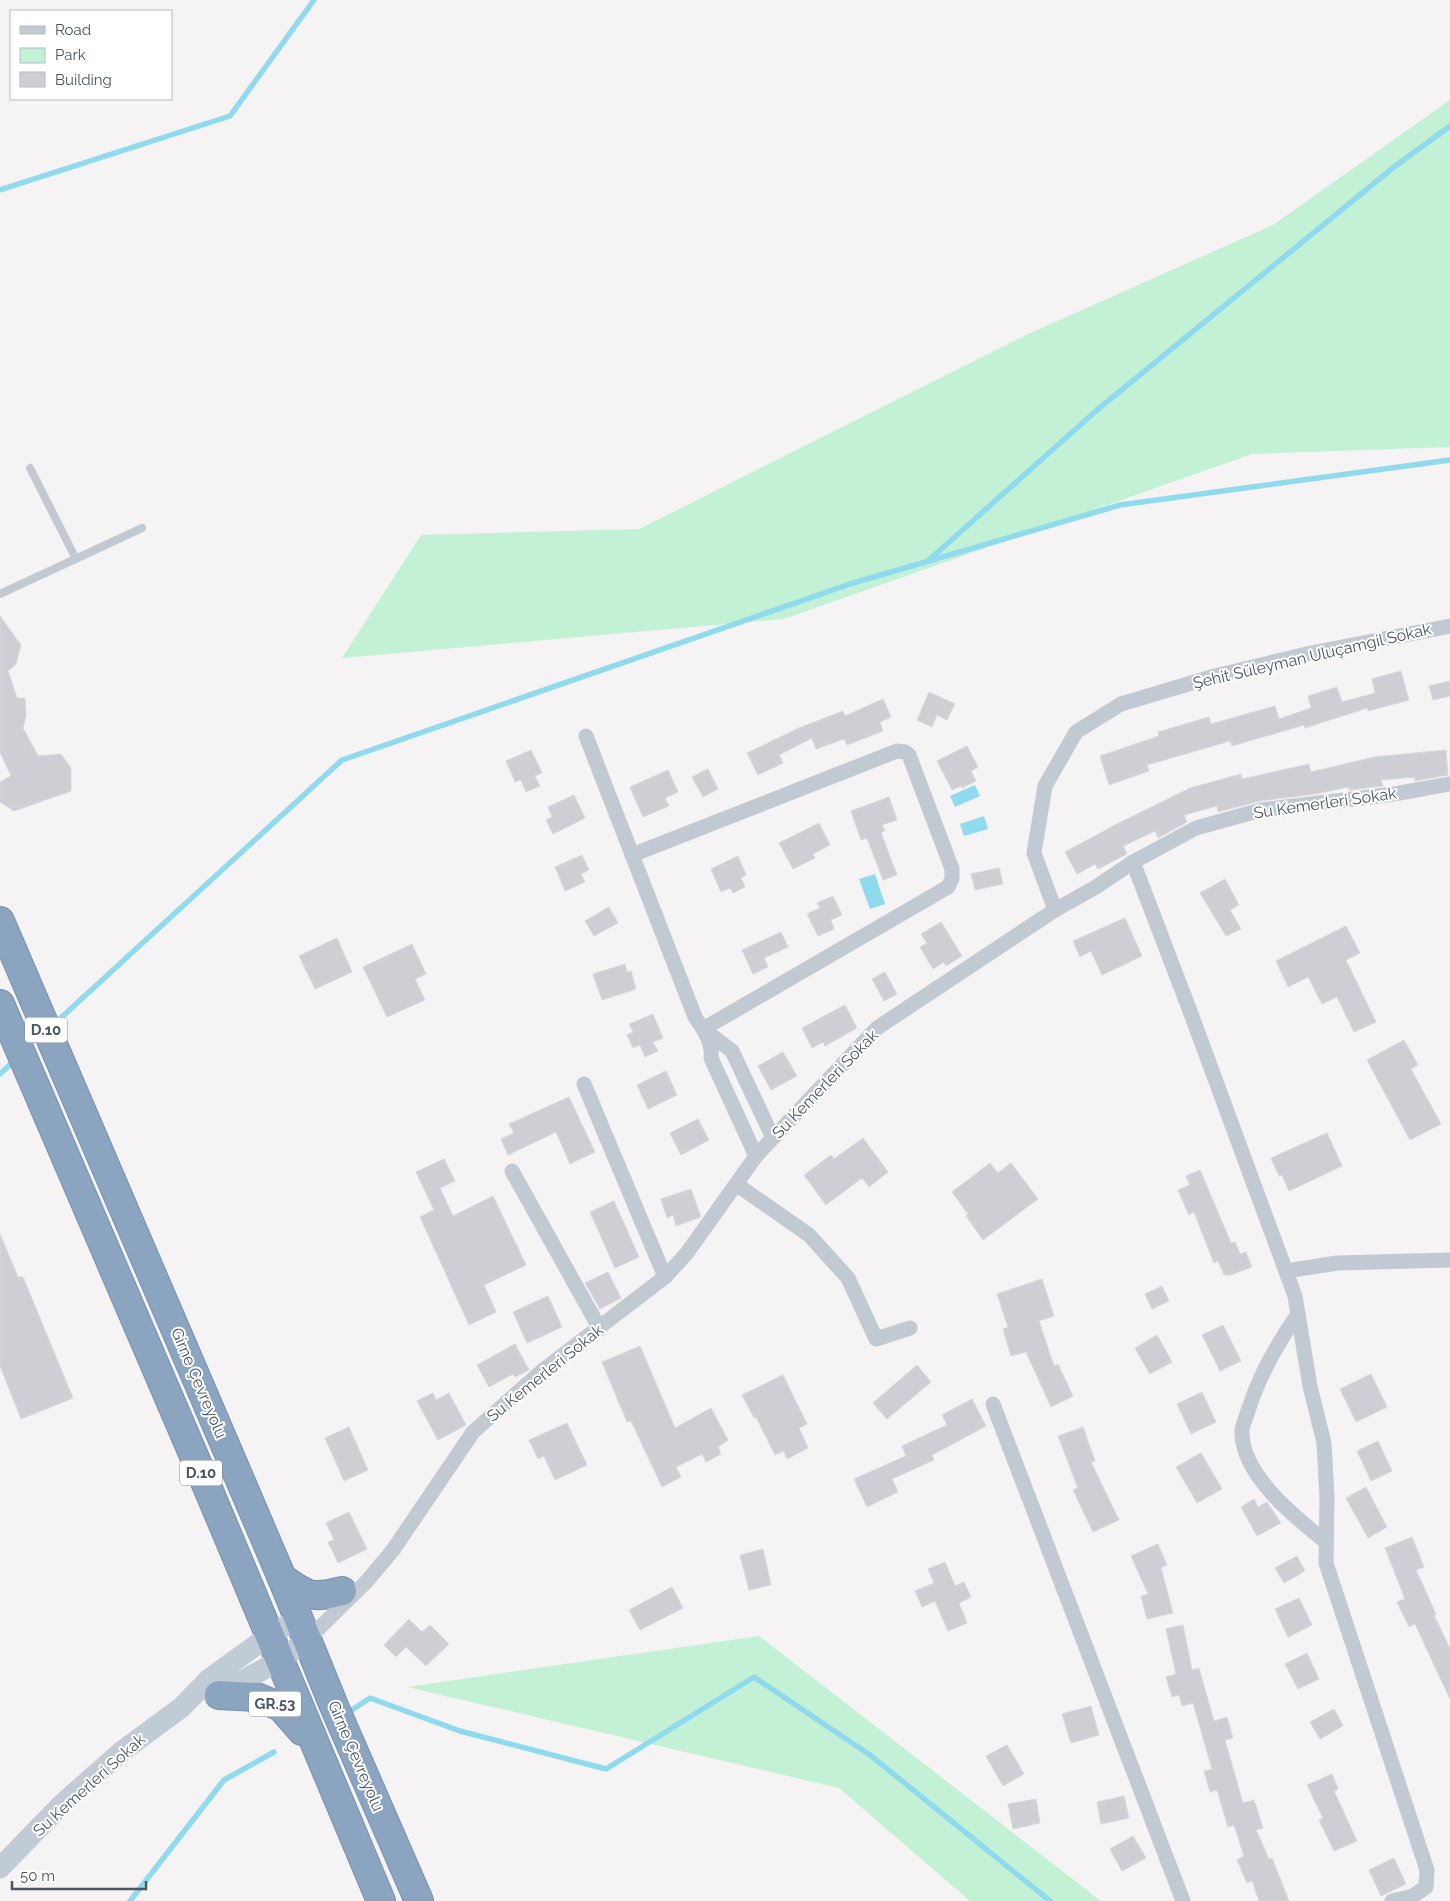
<svg xmlns="http://www.w3.org/2000/svg" width="1450" height="1901" font-family="Raleway,sans-serif">
  <style>
    .green { fill: #c3f1d5 }
    .water { fill: #90daee }
    .lines { fill: none; stroke-linecap: round; stroke-linejoin: round }
    .stream { stroke: #90daee; stroke-width: 5.5 }
    .building { fill: #cdcfd5; stroke: #d7d9de }
    .highway-casing { stroke: #7690ad; stroke-width: 30 }
    .lane { stroke: #c1cad2; stroke-width: 8 }
    .street { stroke: #c1cad2; stroke-width: 15 }
    .secondary { stroke: #c1cbd6; stroke-width: 21 }
    .highway { stroke: #8ba5c1; stroke-width: 28 }
    .labels { text-anchor: middle; dominant-baseline: central; stroke-width: 4; stroke-linejoin: round; paint-order: stroke }
    .shield { fill: #fff; stroke: #808990; stroke-width: 1 }
    .shield-label { font-size: 15px; font-weight: bold; fill: #4a5661 }
    .street-label { font-size: 16px; fill: #4a5661; stroke: #fff }
  </style>
  <rect width="100%" height="100%" fill="#f5f3f3"/>
  <g class="green">
    <polygon points="1450,100 1450,447 1252,454 784,619 342,658 421,535 639,529 1026,335 1273,225"/>
    <polygon points="759,1636 1101,1901 970,1901 839,1788 407,1687"/>
  </g>
  <g class="water">
    <polygon points="975,785 980,796 955,807 950,796"/>
    <polygon points="984,816 988,829 964,836 960,824"/>
    <polygon points="875,874 885,904 870,909 859,879"/>
  </g>
  <g class="lines">
    <g class="stream">
      <polyline points="0,190 230,116 314,0"/>
      <polyline points="929,560 1097,410 1394,167 1450,126"/>
      <polyline points="52,1026 342,760 850,584 1120,505 1450,460"/>
      <polyline points="0,1074 16,1059"/>
      <polyline points="352,1710 370,1698 460,1731 606,1769 754,1677 870,1755 1050,1901"/>
      <polyline points="130,1901 224,1780 274,1752"/>
    </g>
  </g>
  <g class="building">
    <polygon points="0,616 21,645 16,664 8,671 17,698 25,698 26,716 23,728 38,756 61,754 71,768 71,791 14,811 0,802 0,782 11,776 0,752"/>
    <polygon points="1401,671 1409,700 1368,711 1367,708 1305,728 1304,725 1232,746 1230,741 1147,765 1149,771 1109,785 1100,756 1159,736 1158,732 1209,717 1211,724 1275,706 1279,719 1311,708 1308,696 1337,687 1342,702 1375,693 1372,679"/>
    <polygon points="1450,681 1450,696 1433,700 1429,686"/>
    <polygon points="929,692 955,704 947,720 937,715 932,727 917,720"/>
    <polygon points="883,699 891,717 880,722 883,731 847,745 844,739 816,749 812,738 779,755 783,763 758,775 747,753 799,728 843,711 845,716"/>
    <polygon points="967,746 978,767 971,771 976,781 962,788 961,786 952,790 937,761"/>
    <polygon points="531,750 542,773 535,776 540,786 526,792 521,780 515,782 506,761"/>
    <polygon points="1446,750 1448,775 1415,781 1415,777 1381,780 1383,786 1349,790 1349,787 1315,794 1260,801 1218,812 1217,806 1184,815 1187,822 1158,838 1155,831 1123,846 1127,854 1098,869 1095,864 1077,874 1065,852 1117,824 1190,788 1241,774 1242,779 1309,764 1311,772 1374,757"/>
    <polygon points="708,769 718,789 703,797 692,777"/>
    <polygon points="668,770 678,792 665,798 669,806 643,817 630,787"/>
    <polygon points="574,795 585,818 553,834 546,820 552,817 548,807"/>
    <polygon points="889,797 897,820 882,825 885,831 881,833 897,875 883,880 867,838 861,840 851,811"/>
    <polygon points="819,823 830,845 813,854 815,858 793,869 779,843"/>
    <polygon points="582,855 589,870 581,874 585,882 565,891 555,867"/>
    <polygon points="738,856 746,875 741,878 745,887 733,893 730,888 721,892 711,869"/>
    <polygon points="999,868 1003,884 975,890 971,874"/>
    <polygon points="1225,879 1239,905 1230,910 1241,929 1226,936 1200,893"/>
    <polygon points="833,896 842,915 831,920 834,929 818,936 807,914 820,908 817,903"/>
    <polygon points="609,907 618,923 594,936 585,921"/>
    <polygon points="1125,918 1142,956 1102,975 1091,951 1080,957 1073,941"/>
    <polygon points="941,922 962,956 946,966 944,962 933,969 920,947 927,943 921,934"/>
    <polygon points="1346,926 1360,953 1346,960 1376,1022 1354,1032 1337,997 1322,1004 1308,977 1288,987 1276,961"/>
    <polygon points="781,932 788,947 764,958 768,967 753,974 742,950"/>
    <polygon points="337,938 352,972 315,989 299,956"/>
    <polygon points="412,944 426,974 415,979 425,1000 387,1017 363,967"/>
    <polygon points="625,964 627,972 631,971 636,989 602,1000 593,974"/>
    <polygon points="885,972 897,994 884,1001 872,979"/>
    <polygon points="845,1005 857,1028 825,1046 823,1042 812,1048 802,1028"/>
    <polygon points="653,1014 663,1038 653,1042 658,1051 645,1057 640,1045 633,1048 627,1035 633,1032 629,1024"/>
    <polygon points="1404,1040 1418,1065 1411,1069 1441,1124 1410,1140 1367,1060"/>
    <polygon points="783,1052 797,1076 771,1090 758,1066"/>
    <polygon points="666,1071 677,1095 648,1109 637,1085"/>
    <polygon points="569,1097 595,1152 570,1164 556,1132 508,1155 501,1139 514,1133 509,1124"/>
    <polygon points="698,1119 709,1140 681,1155 670,1133"/>
    <polygon points="1327,1133 1342,1166 1289,1191 1282,1175 1279,1176 1271,1158"/>
    <polygon points="863,1138 888,1172 869,1187 862,1178 826,1205 804,1175 831,1155 834,1159"/>
    <polygon points="444,1159 455,1181 440,1188 453,1216 493,1196 526,1265 484,1285 496,1312 469,1325 420,1217 434,1210 416,1172"/>
    <polygon points="990,1163 998,1173 1011,1163 1038,1199 983,1240 966,1216 968,1214 952,1192"/>
    <polygon points="1200,1170 1231,1243 1235,1242 1240,1254 1246,1252 1252,1267 1228,1276 1227,1274 1224,1275 1218,1261 1214,1263 1194,1212 1189,1215 1178,1190 1190,1185 1186,1176"/>
    <polygon points="691,1189 701,1217 676,1226 673,1215 667,1218 661,1199"/>
    <polygon points="614,1201 639,1257 615,1268 590,1212"/>
    <polygon points="0,1234 18,1277 23,1277 73,1398 21,1419 0,1366"/>
    <polygon points="608,1272 621,1298 600,1309 585,1283"/>
    <polygon points="1042,1279 1054,1316 1039,1321 1054,1366 1058,1364 1073,1396 1051,1407 1026,1352 1011,1356 1003,1329 1008,1327 997,1294"/>
    <polygon points="1162,1286 1169,1301 1152,1309 1145,1294"/>
    <polygon points="548,1296 562,1327 527,1343 513,1312"/>
    <polygon points="1223,1325 1241,1361 1220,1371 1202,1335"/>
    <polygon points="1157,1335 1172,1362 1150,1374 1135,1348"/>
    <polygon points="515,1344 529,1370 515,1377 513,1374 489,1387 477,1365"/>
    <polygon points="640,1346 675,1428 711,1408 728,1440 718,1447 721,1454 706,1462 702,1454 676,1467 681,1477 662,1487 631,1421 627,1422 602,1362"/>
    <polygon points="917,1365 931,1382 887,1419 873,1403"/>
    <polygon points="1371,1374 1387,1407 1356,1422 1340,1389"/>
    <polygon points="783,1375 807,1424 799,1428 808,1448 787,1459 784,1451 775,1455 756,1417 754,1418 742,1395"/>
    <polygon points="1202,1392 1216,1422 1191,1434 1177,1404"/>
    <polygon points="433,1393 436,1400 449,1393 466,1425 438,1440 417,1401"/>
    <polygon points="972,1399 986,1426 932,1455 934,1460 892,1479 898,1492 867,1507 854,1479 906,1456 902,1446 947,1425 942,1415"/>
    <polygon points="567,1423 587,1465 555,1480 544,1456 538,1459 529,1440"/>
    <polygon points="349,1427 368,1470 344,1481 325,1438"/>
    <polygon points="1083,1427 1095,1461 1091,1462 1119,1520 1093,1532 1073,1490 1078,1488 1058,1436"/>
    <polygon points="1378,1441 1392,1471 1371,1481 1357,1451"/>
    <polygon points="1201,1453 1222,1489 1197,1503 1176,1467"/>
    <polygon points="1366,1487 1387,1527 1368,1538 1346,1498"/>
    <polygon points="1254,1499 1258,1507 1267,1502 1281,1523 1257,1536 1241,1507"/>
    <polygon points="349,1512 367,1549 338,1563 328,1542 334,1540 326,1523"/>
    <polygon points="1412,1537 1424,1567 1416,1570 1436,1614 1434,1615 1450,1649 1450,1699 1415,1624 1409,1627 1397,1602 1405,1599 1385,1548"/>
    <polygon points="1158,1544 1167,1565 1161,1568 1173,1613 1147,1619 1141,1596 1148,1594 1131,1556"/>
    <polygon points="763,1549 771,1585 749,1590 740,1555"/>
    <polygon points="1297,1556 1305,1571 1284,1583 1275,1568"/>
    <polygon points="945,1562 955,1586 964,1582 971,1597 959,1603 967,1623 948,1631 935,1601 922,1607 915,1591 934,1583 928,1569"/>
    <polygon points="672,1587 683,1608 640,1630 629,1610"/>
    <polygon points="1299,1598 1312,1625 1288,1637 1275,1609"/>
    <polygon points="409,1619 422,1632 430,1625 449,1644 426,1666 406,1647 396,1657 384,1645"/>
    <polygon points="1183,1625 1192,1670 1199,1668 1214,1721 1227,1717 1233,1738 1225,1740 1243,1803 1254,1800 1263,1828 1256,1830 1269,1859 1272,1858 1289,1901 1259,1901 1252,1881 1247,1883 1237,1860 1244,1856 1234,1825 1228,1827 1217,1790 1210,1792 1204,1771 1212,1769 1193,1703 1182,1706 1179,1695 1172,1697 1166,1677 1176,1674 1166,1629"/>
    <polygon points="1307,1653 1319,1679 1298,1689 1285,1664"/>
    <polygon points="1091,1706 1099,1735 1071,1743 1062,1714"/>
    <polygon points="1334,1709 1343,1726 1320,1739 1310,1722"/>
    <polygon points="1007,1745 1024,1774 1003,1786 986,1756"/>
    <polygon points="1332,1774 1338,1789 1334,1791 1357,1841 1334,1851 1319,1820 1323,1818 1307,1785"/>
    <polygon points="1124,1796 1129,1818 1101,1824 1097,1802"/>
    <polygon points="1036,1799 1040,1823 1013,1829 1008,1804"/>
    <polygon points="1133,1836 1146,1858 1122,1871 1110,1849"/>
    <polygon points="1394,1858 1406,1884 1381,1896 1369,1870"/>
  </g>
  <g class="lines">
    <defs>
      <g id="highway">
        <polyline points="0,921 223,1440 282,1578 334,1706 419,1901"/>
        <polyline points="0,1004 209,1491 381,1901"/>
        <path d="M282,1578c25,18 30,21 60,13"/>
        <polyline points="219,1695 257,1697 281,1707 302,1731"/>
      </g>
    </defs>
    <use href="#highway" class="highway-casing"/>
    <g class="lane">
      <polyline points="30,468 76,559"/>
      <polyline points="0,594 142,528"/>
    </g>
    <g class="street">
      <path d="M586,736l109,281c9,13 18,26 16,41l45,98"/>
      <polyline points="632,855 897,751 905,752 909,755 952,869 952,879 948,887 703,1029 732,1051 773,1138"/>
      <polyline points="1133,862 1190,1011 1295,1296 1310,1386 1324,1443 1327,1497 1326,1563 1427,1870 1426,1887 1413,1896 1392,1901"/>
      <polyline points="1055,910 1034,853 1045,786 1076,732 1121,704 1215,676 1311,653 1450,626"/>
      <polyline points="584,1084 665,1277"/>
      <polyline points="512,1171 600,1329"/>
      <polyline points="736,1184 809,1235 848,1278 876,1339 910,1328"/>
      <polyline points="1286,1271 1337,1263 1450,1260"/>
      <path d="M1298,1314c-21,30 -38,60 -49,94 -2,7 -6,15 -7,22 -2,44 54,88 84,112"/>
      <polyline points="993,1404 1183,1901"/>
      <polyline points="307,1640 367,1581 393,1550 473,1432 542,1371 665,1277 687,1253 756,1156 877,1028 1055,910 1096,887 1133,862 1196,828 1261,810 1394,794 1450,784"/>
    </g>
    <g class="secondary">
      <polyline points="215,1696 280,1660 307,1640"/>
      <polyline points="0,1868 61,1805 121,1752 182,1707 209,1679 270,1635 299,1618"/>
    </g>
    <use href="#highway" class="highway"/>
  </g>
  <g class="labels">
    <g class="shield">
      <rect x="25" y="1017.5" width="42" height="25" rx="4"/>
      <rect x="180" y="1460.5" width="42" height="25" rx="4"/>
      <rect x="249" y="1691.5" width="52" height="25" rx="4"/>
    </g>
    <g class="shield-label">
      <text x="46" y="1030">D.10</text>
      <text x="201" y="1473">D.10</text>
      <text x="275" y="1704">GR.53</text>
    </g>
    <g class="street-label">
      <text transform="translate(1312 656) rotate(-13)">Şehit Süleyman Uluçamgil Sokak</text>
      <text transform="translate(1325 803) rotate(-8)">Su Kemerleri Sokak</text>
      <text transform="translate(825 1084) rotate(-46)">Su Kemerleri Sokak</text>
      <text transform="translate(545 1373) rotate(-39)">Su Kemerleri Sokak</text>
      <text transform="translate(199 1383) rotate(67)">Girne Çevreyolu</text>
      <text transform="translate(356 1756) rotate(67)">Girne Çevreyolu</text>
      <text transform="translate(89 1785) rotate(-42)">Su Kemerleri Sokak</text>
    </g>
  </g>
  <rect x="10" y="10" width="162" height="90" fill="#ffffff" stroke="#b7bbc0"/>
  <rect x="20" y="26" width="25" height="8" fill="#c1cbd6" stroke="#b7bbc0"/>
  <text x="55" y="35" font-size="15" fill="#4a5661">Road</text>
  <rect x="20" y="48" width="25" height="15" fill="#c3f1d5" stroke="#b7bbc0"/>
  <text x="55" y="60" font-size="15" fill="#4a5661">Park</text>
  <rect x="20" y="72" width="25" height="15" fill="#cdcfd5" stroke="#b7bbc0"/>
  <text x="55" y="85" font-size="15" fill="#4a5661">Building</text>
  <path d="M12 1881v8h134v-8" fill="none" stroke="#4a5661" stroke-width="2.5"/>
  <text x="20" y="1881" font-size="15" fill="#4a5661" stroke="#ffffff" stroke-width="4" paint-order="stroke">50 m</text>
</svg>
